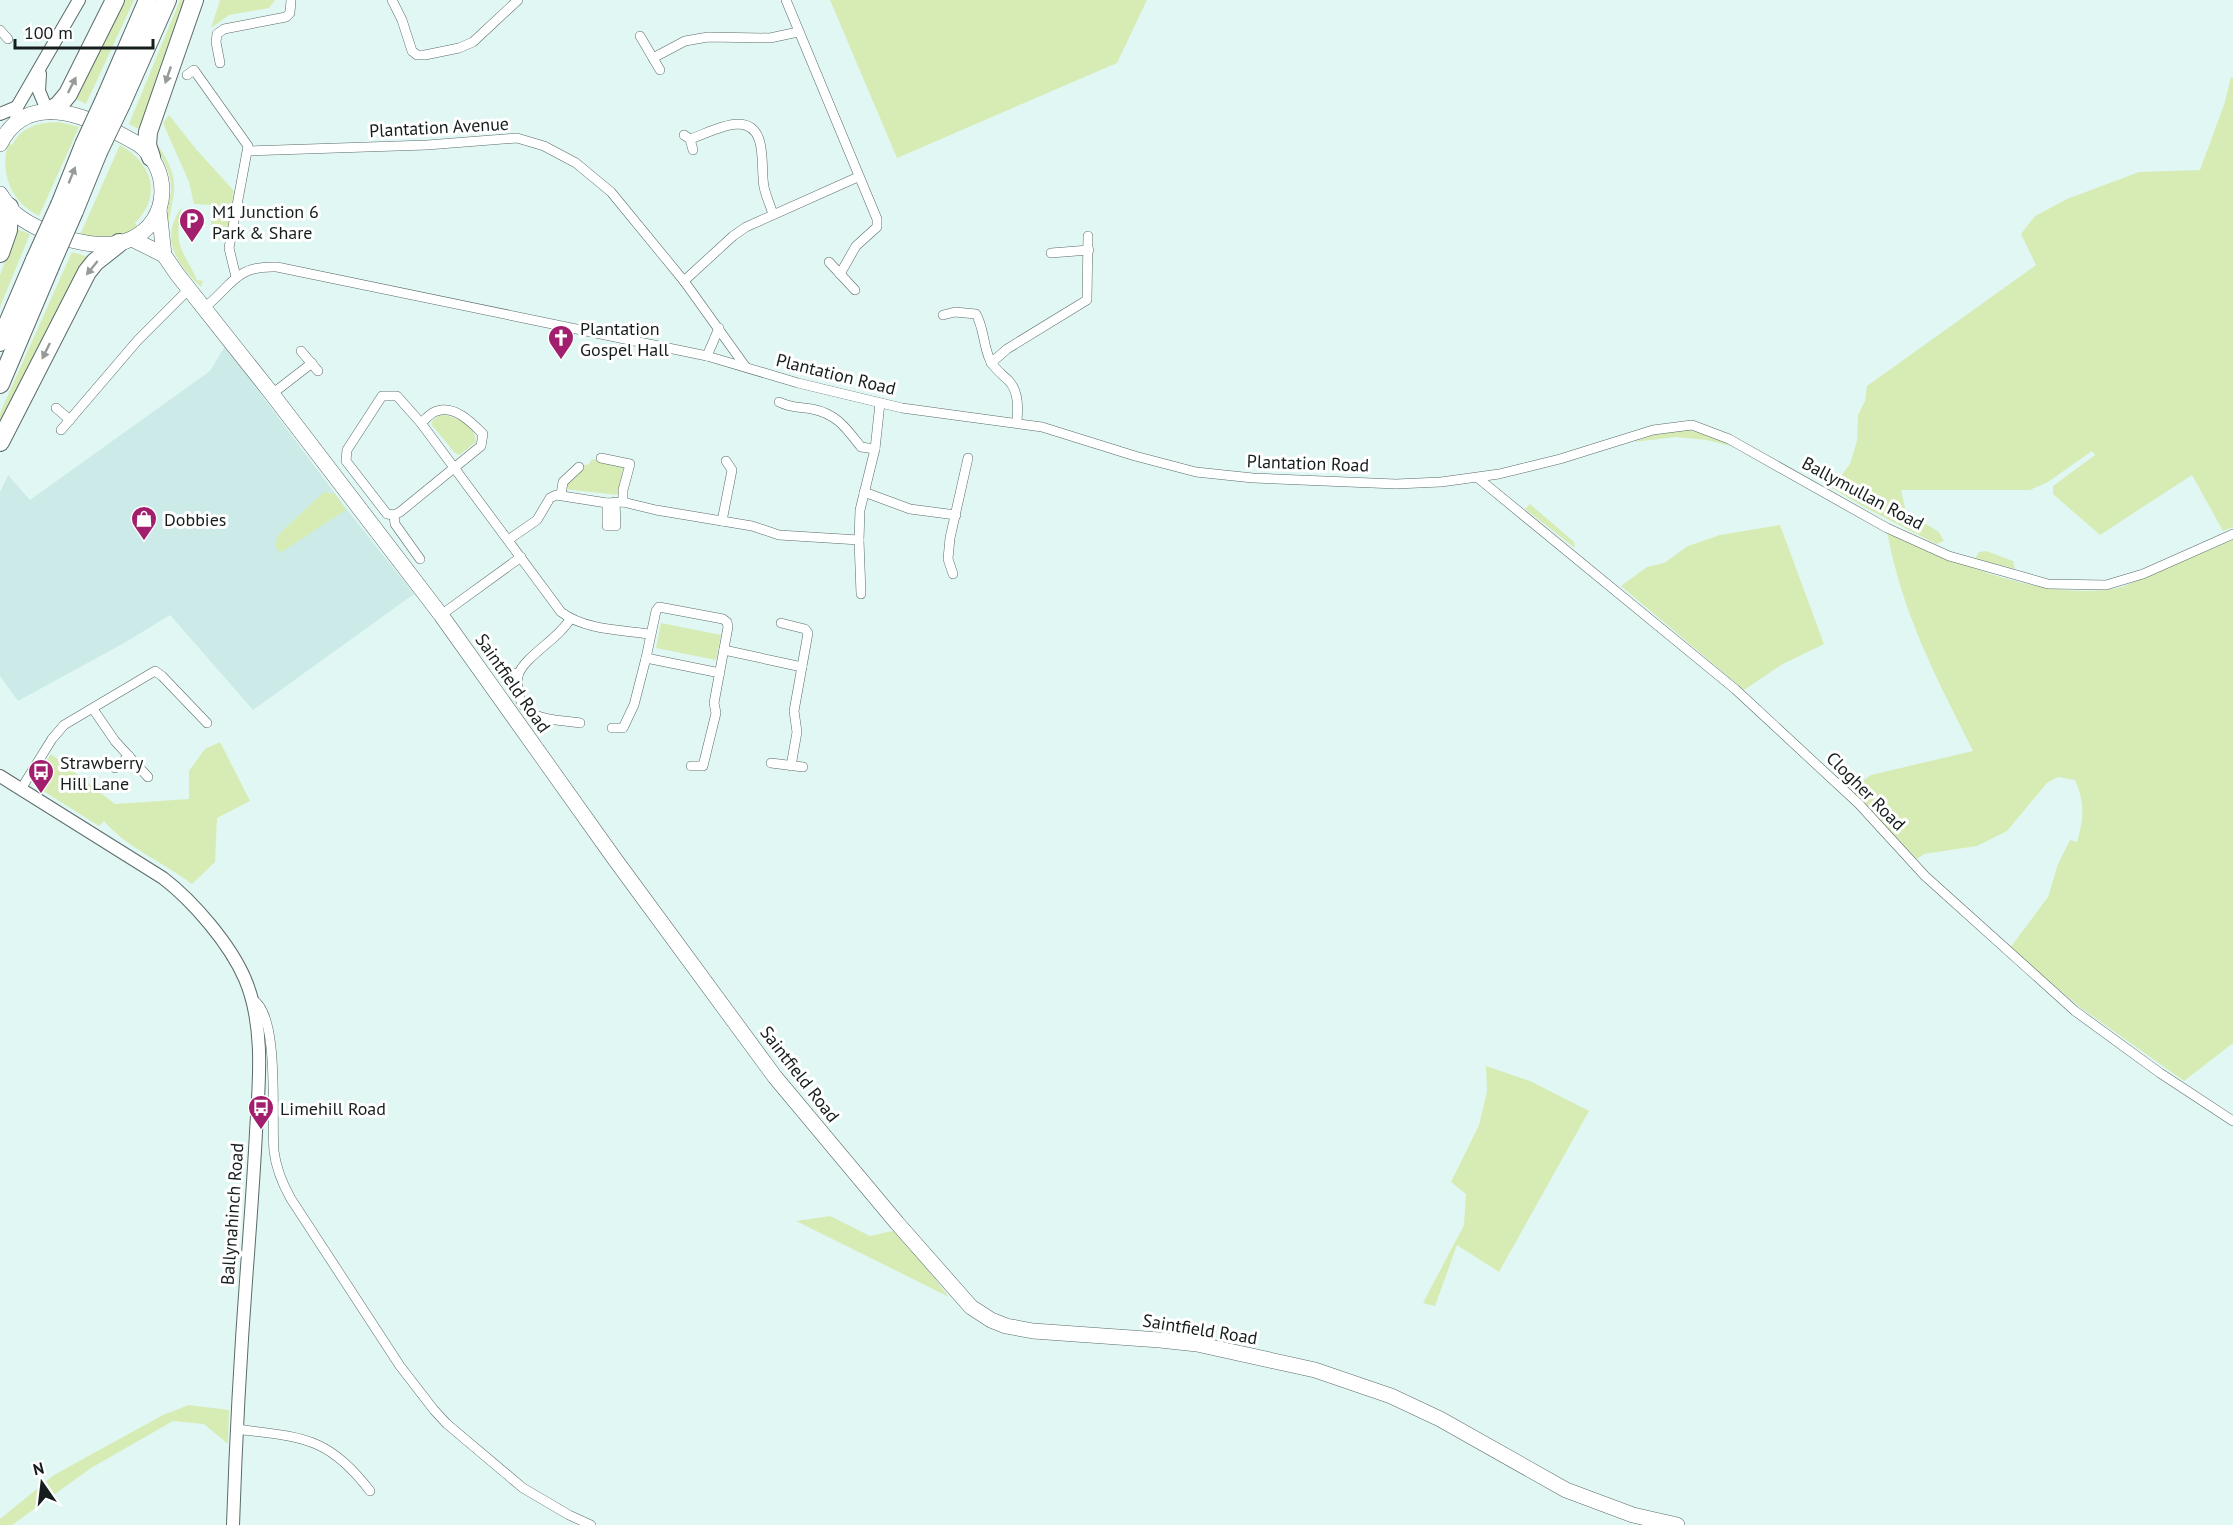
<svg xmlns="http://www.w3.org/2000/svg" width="2233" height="1525" font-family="'PT Sans',sans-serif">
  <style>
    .built { fill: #ccebe8 }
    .green { fill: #d7ecb5 }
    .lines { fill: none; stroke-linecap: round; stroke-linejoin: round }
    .minor-casing { stroke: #596b6a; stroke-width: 10 }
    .tertiary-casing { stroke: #596b6a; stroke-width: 14 }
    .primary-casing { stroke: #596b6a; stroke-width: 16 }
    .motorway-casing { stroke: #596b6a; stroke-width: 20 }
    .minor { stroke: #fff; stroke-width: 9 }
    .tertiary { stroke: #fff; stroke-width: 12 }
    .primary { stroke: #fff; stroke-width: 15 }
    .motorway { stroke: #fff; stroke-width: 18 }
    .motorway-bridge-casing { stroke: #596b6a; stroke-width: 20; stroke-linecap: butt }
    .motorway-bridge { stroke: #fff; stroke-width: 18 }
    .oneway { fill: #969a99 }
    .labels { text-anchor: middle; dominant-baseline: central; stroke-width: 6; stroke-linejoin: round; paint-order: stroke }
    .street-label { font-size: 18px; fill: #161e1d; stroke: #fff }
    .poi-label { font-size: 18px; fill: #161e1d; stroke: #fff; text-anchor: start }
  </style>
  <rect width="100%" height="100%" fill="#e1f7f4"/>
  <polygon class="built" points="225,346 345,507 414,594 253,710 170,615 126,642 18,701 0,676 0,492 8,475 30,500 210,371"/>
  <g class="green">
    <polygon points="121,0 134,0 86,104 72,97"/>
    <polygon points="180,0 186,0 139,129 129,124"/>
    <polygon points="220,0 275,0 269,8 229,15 211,28"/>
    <polygon points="830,0 1147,0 1117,63 897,158"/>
    <polygon points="2231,77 2233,78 2233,527 2223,531 2192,475 2100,535 2053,494 2053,486 2095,455 2092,451 2048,482 2030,490 1901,490 1906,512 1939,532 1944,541 1936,544 1864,507 1832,488 1850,464 1857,441 1858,415 1865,401 1867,386 2036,265 2021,234 2035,216 2067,199 2139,172 2200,170 2225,102"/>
    <polygon points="169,115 195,148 234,191 226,241 211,239 211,205 194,204 189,182 163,123"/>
    <path d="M59,122l20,5 -40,89c-29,-15 -39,-43 -31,-73l4,2c12,-20 25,-22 47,-23z"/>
    <path d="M153,142l3,1c28,39 17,48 11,89 -5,-10 5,-33 4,-46 -1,-17 -10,-30 -18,-44z"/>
    <path d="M120,145c32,18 43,50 15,78l3,5c-22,10 -34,10 -58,7z"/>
    <path d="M182,207c-9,40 0,40 15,73l6,1 -2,6c-25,-24 -42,-48 -19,-80z"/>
    <polygon points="17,229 30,234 0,307 0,275"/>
    <polygon points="72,252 88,257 0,426 0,413"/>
    <path d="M442,414c16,5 33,9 34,28l-17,13 -4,-2 -24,-29 3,-5z"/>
    <polygon points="1685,429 1705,434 1734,447 1707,440 1675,437 1634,442 1655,434"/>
    <polygon points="598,459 622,467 623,471 618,495 564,489 566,485 575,478 582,466 589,464 591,460"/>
    <polygon points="324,492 335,494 346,510 280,553 275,545 279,534"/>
    <polygon points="1530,504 1574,542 1575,548 1525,509"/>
    <polygon points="1780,525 1824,644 1781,665 1744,690 1621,586 1647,567 1664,563 1688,546 1720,535"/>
    <path d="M1887,531c66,32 162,73 235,56l111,-49v505l-49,38 -103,-73 -71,-60 38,-51 10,-33 12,-24 7,2c7,-23 8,-40 -2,-62l-17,-3 -11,6 -40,48 -30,15 -53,8 -7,5 -67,-70 21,-14 102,-24c-37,-74 -71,-137 -86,-220z"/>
    <polygon points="1986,551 2013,561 2015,569 1975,559 1979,552"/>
    <polygon points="661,623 721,635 716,660 656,648"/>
    <path d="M220,742l30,59 -33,17 -2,44 -23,22c-29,-22 -65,-36 -88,-63l-5,5 -62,-39 -2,-8 16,-25 64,50 74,-5v-28l16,-22z"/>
    <polygon points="1486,1066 1530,1081 1589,1111 1499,1272 1457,1245 1435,1306 1423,1303 1464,1225 1466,1194 1451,1182 1479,1125 1487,1092"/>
    <polygon points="830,1216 870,1236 897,1230 949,1297 796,1221"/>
    <polygon points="189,1405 229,1410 228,1444 204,1424 173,1421 91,1468 12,1525 0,1525 0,1519 54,1475 163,1415"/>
  </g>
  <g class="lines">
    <defs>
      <g id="minor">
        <polyline points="392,0 402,20 412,51 417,55 425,55 459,48 473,42 518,0"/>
        <polyline points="786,0 877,219 877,227 856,246 840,274"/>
        <polyline points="0,30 8,39"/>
        <polyline points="640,36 660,70"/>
        <polyline points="653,58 685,41 708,37 770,38 798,32"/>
        <polyline points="220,63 216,42 217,34 224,29 286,17 290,13 291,0"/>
        <polyline points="187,75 194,70 248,146 229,248 236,277"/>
        <polyline points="684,135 690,139 693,150"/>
        <path d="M690,139c15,-5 34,-15 49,-15 30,1 21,44 25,63 2,9 6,18 9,27"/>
        <polyline points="248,151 427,145 517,138 544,146 576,163 611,192 684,281 745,366"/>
        <polyline points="1051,253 1089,250"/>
        <polyline points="829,262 855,290"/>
        <polyline points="684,281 733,236 746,227 858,177"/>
        <path d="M204,308c28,-22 31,-43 73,-41l430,89 91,27 104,25 140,19 93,29 61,16 57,6 143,6 45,-2 58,-8 61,-15 93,-29 39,-5 37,14 158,89 62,28 99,28 58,1 37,-11 90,-40"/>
        <path d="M943,315l12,-3 21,2c8,14 7,31 14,46 4,9 12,14 19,21 10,11 9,28 8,41"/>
        <polyline points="301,351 318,371"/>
        <polyline points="707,356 719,328"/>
        <polyline points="991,363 1007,349 1087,300 1088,236"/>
        <polyline points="272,394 312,363"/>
        <path d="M779,402c12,6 21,5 33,7 25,5 34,19 49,38l14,2"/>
        <polyline points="56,408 70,420"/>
        <polyline points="61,430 138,340 189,289"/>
        <polyline points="601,458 630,464 623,490 623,502"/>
        <polyline points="1478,478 1735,689 1859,804 1925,876 2075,1011 2160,1073 2233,1121"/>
        <polyline points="864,492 910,509 956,515"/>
        <polyline points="561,495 563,482 579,467"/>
        <polyline points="607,503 607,526 616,526 615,502"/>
        <path d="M394,515l-7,-1 -41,-53 1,-11 35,-54h15l24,27 140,189c24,18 60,18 89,22"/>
        <polyline points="722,521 732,470 726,461"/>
        <polyline points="508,540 537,520 550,498 556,495 607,503 623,502 656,510 752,526 779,535 859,540"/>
        <path d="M420,559l-25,-35 -1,-9 6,-3 81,-66 2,-12c-11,-11 -28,-29 -46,-23 -6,1 -11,8 -16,12"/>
        <polyline points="953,574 948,559 950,538 968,458"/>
        <polyline points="861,594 859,540 860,510 875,449 880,403"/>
        <polyline points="441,615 521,557"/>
        <path d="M570,619c-10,19 -48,39 -52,57 -1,4 0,10 0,14 3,32 37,29 62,33"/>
        <polyline points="781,623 805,629 808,633 794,711 797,732 791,766"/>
        <polyline points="724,650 802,667"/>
        <polyline points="506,670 518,675"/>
        <polyline points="93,709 115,741 148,777"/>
        <polyline points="612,728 623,728 634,705 646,658"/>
        <polyline points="771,763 803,767"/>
        <polyline points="691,766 703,766 716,713 714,703 728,627 727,622 723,619 659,607 656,611 646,658 720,673"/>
        <polyline points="115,768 129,756"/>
        <polyline points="21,789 52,739 64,725 155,671 162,676 207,723"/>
        <path d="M251,999c30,11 20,123 23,152 2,18 8,32 17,48l109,167 34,44 13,14 76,64 46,27 22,10"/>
        <path d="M237,1429c26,4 57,5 81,16 20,9 39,29 52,46"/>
      </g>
      <g id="tertiary">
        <polyline points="40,74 39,91 47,110"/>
        <polyline points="0,114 17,107"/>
        <polyline points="16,122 17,107 79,0"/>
        <path d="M0,776l163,102c30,23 67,66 82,101 20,47 14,104 11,153 -2,40 -5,81 -8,122 -7,90 -12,180 -15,271"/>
      </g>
      <g id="primary">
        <path d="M0,144c29,-59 96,-24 138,0 33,24 33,77 -7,95 -30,15 -89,-4 -114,-24 -7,-5 -12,-14 -17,-21"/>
        <polyline points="159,210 164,255 177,274 272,394 441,615 614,858 775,1077 897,1223 971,1307 991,1320 1006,1326 1033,1331 1160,1340 1197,1344 1315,1370 1391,1396 1440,1419 1566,1490 1633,1515 1677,1525"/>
        <polyline points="132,239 164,255"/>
      </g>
      <g id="motorway">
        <polyline points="106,97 148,0"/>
        <polyline points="121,104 167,0"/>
        <polyline points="50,110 58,106 68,94 115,0"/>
        <polyline points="151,157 147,145 148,132 194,0"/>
        <polyline points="60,205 84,145"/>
        <polyline points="74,211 98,152"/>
        <polyline points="0,253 8,230 9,207"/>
        <polyline points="0,342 35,260"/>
        <polyline points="0,384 50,266"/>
        <polyline points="0,442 87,272 95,262 119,243"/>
      </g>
    </defs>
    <use href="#minor" class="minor-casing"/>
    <use href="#tertiary" class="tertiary-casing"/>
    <use href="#primary" class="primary-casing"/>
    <use href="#motorway" class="motorway-casing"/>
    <use href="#minor" class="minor"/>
    <use href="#tertiary" class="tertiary"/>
    <use href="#primary" class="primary"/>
    <use href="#motorway" class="motorway"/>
    <defs>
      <g id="motorway-bridge">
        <polyline points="84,145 106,97"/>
        <polyline points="98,152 121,104"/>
        <polyline points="35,260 60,205"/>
        <polyline points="50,266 74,211"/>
      </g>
    </defs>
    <use href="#motorway-bridge" class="motorway-bridge-casing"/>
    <use href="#motorway-bridge" class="motorway-bridge"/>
  </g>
  <defs><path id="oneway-solid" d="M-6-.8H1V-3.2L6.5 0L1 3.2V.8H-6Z" transform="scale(1.5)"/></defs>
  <g class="oneway">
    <use href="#oneway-solid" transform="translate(168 75) rotate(109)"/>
    <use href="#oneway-solid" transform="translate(72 85) rotate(-63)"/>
    <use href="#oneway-solid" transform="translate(72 175) rotate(-68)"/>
    <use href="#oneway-solid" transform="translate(92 268) rotate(129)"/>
    <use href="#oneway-solid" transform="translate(46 351) rotate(116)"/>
  </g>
  <defs>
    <symbol id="parking-pin" viewBox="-11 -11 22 30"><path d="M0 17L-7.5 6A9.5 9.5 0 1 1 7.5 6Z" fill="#a21f6d" stroke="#fff"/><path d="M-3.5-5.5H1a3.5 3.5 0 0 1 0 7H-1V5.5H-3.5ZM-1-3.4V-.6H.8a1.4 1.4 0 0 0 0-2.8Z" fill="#fff"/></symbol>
    <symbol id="church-pin" viewBox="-11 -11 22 30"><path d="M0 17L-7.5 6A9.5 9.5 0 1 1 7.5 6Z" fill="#a21f6d" stroke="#fff"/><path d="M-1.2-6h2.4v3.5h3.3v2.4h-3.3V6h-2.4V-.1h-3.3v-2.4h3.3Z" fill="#fff"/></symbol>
    <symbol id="shop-pin" viewBox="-11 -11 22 30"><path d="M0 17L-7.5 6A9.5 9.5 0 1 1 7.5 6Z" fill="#a21f6d" stroke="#fff"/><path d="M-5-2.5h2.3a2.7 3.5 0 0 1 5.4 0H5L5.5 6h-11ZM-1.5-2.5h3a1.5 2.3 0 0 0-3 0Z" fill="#fff"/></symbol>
    <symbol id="bus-pin" viewBox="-11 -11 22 30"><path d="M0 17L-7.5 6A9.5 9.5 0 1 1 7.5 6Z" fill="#a21f6d" stroke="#fff"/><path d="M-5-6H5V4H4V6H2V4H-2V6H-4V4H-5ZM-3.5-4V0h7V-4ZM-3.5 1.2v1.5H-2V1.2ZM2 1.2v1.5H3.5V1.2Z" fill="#fff"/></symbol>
  </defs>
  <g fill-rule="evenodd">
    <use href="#parking-pin" x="177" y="206" width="30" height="40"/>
    <use href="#church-pin" x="546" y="323" width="30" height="40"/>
    <use href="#shop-pin" x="129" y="504" width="30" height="40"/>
    <use href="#bus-pin" x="26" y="757" width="30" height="40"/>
    <use href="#bus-pin" x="246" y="1093" width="30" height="40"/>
  </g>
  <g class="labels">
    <g class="street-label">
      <text transform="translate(439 127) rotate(-3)">Plantation Avenue</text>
      <text transform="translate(836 374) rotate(14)">Plantation Road</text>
      <text transform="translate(1308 463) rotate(2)">Plantation Road</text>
      <text transform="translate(1863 493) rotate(28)">Ballymullan Road</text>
      <text transform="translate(513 683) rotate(55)">Saintfield Road</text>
      <text transform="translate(1866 791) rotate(45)">Clogher Road</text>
      <text transform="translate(800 1074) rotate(52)">Saintfield Road</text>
      <text transform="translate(232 1214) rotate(-86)">Ballynahinch Road</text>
      <text transform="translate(1200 1329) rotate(9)">Saintfield Road</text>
    </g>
    <g class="poi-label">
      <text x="212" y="211">M1 Junction 6<tspan x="212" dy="21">Park &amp; Share</tspan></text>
      <text x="580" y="328">Plantation<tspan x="580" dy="21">Gospel Hall</tspan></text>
      <text x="164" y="519">Dobbies</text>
      <text x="60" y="762">Strawberry<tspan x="60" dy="21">Hill Lane</tspan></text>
      <text x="280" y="1108">Limehill Road</text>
    </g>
  </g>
  <g transform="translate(42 1483) rotate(346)" stroke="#ffffff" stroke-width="4.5" paint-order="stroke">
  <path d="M0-4.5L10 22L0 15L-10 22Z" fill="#161e1d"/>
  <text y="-9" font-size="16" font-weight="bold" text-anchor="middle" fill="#161e1d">N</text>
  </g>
  <path d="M15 39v9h138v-9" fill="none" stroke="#161e1d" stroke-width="3"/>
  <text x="24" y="39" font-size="18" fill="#161e1d" stroke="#ffffff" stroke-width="4.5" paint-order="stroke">100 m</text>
</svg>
